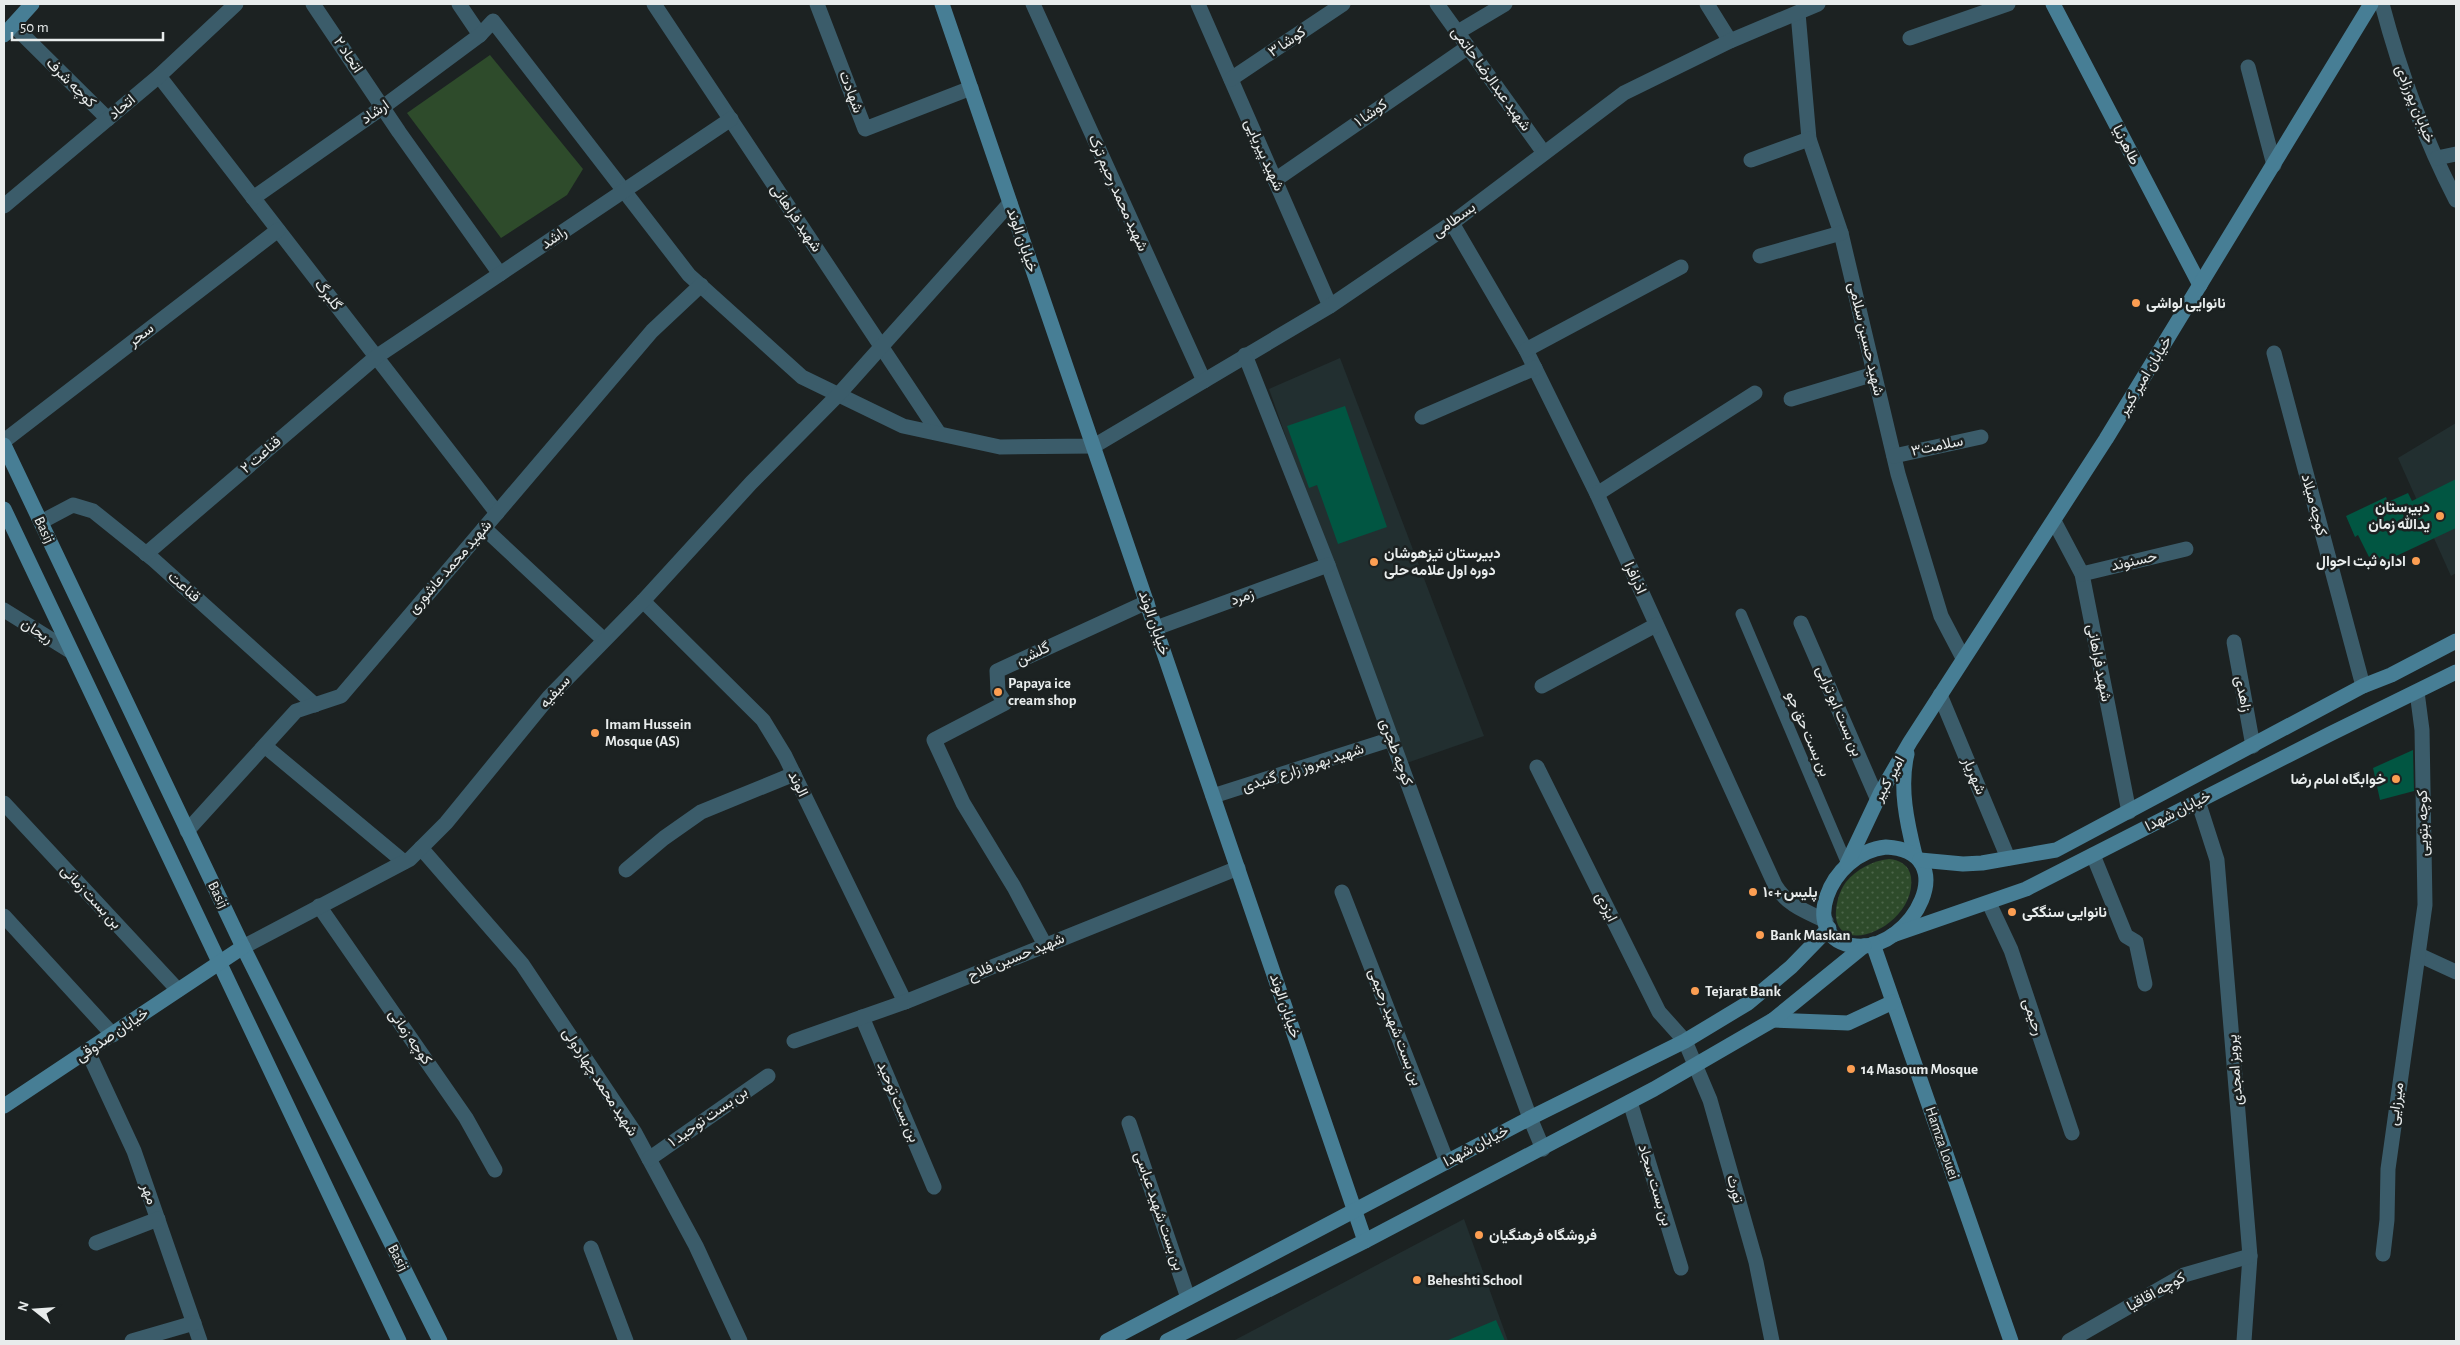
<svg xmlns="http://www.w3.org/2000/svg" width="2460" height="1345" font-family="'Alegreya Sans',Vazirmatn,sans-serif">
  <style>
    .built { fill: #222f30 }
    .grass { fill: url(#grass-dots) }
    .park { fill: #2e4b2b }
    .building { fill: #015642 }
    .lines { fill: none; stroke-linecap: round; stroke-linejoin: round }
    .lane { stroke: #3b5c6a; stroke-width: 11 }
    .street { stroke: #3b5c6a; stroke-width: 15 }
    .secondary { stroke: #477e95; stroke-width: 15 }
    .poi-dot { fill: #fc9e52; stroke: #1c2222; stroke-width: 2 }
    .labels { text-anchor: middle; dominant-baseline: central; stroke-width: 5; stroke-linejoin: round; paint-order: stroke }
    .street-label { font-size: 15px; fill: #e8ecec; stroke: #1c2222 }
    .poi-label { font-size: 15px; font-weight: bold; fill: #e8ecec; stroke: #1c2222; text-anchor: start }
  </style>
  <defs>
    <pattern id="grass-dots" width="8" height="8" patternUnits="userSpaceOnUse" patternTransform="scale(1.25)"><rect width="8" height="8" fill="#2e4b2b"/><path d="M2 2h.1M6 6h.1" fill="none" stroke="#4c654a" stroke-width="1.8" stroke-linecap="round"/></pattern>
  </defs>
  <rect width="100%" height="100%" fill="#1c2222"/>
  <g class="built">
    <polygon points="1340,358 1484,736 1401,765 1269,389"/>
    <polygon points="2456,423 2456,573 2451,576 2398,458"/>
    <polygon points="1464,1219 1508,1341 1233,1341"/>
  </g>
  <path class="grass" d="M1889,859c11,1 20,6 22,18 6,46 -69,81 -75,41 -1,-12 3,-27 10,-36 11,-13 26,-21 43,-23z"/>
  <polygon class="park" points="490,55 583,169 567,195 501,238 407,113"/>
  <g class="building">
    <polygon points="1345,406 1387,527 1338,544 1317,485 1309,488 1287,426"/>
    <polygon points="2456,479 2456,528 2377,565 2372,556 2369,557 2358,535 2355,537 2346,516 2386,497 2388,502 2408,493 2412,501"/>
    <polygon points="2413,750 2414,791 2380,800 2373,768"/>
    <polygon points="1496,1320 1505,1341 1446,1341"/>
  </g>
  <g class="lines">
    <polyline class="lane" points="1741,614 1847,864"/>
    <g class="street">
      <polyline points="313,4 399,132 500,274"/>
      <polyline points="459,4 480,35"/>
      <polyline points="654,4 938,432"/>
      <polyline points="817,4 865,129 971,88"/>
      <polyline points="1033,4 1204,381"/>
      <polyline points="1198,4 1330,306"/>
      <polyline points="1437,4 1544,153"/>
      <polyline points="1707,4 1730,41"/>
      <path d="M2382,4c18,68 42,134 74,196"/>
      <polyline points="1798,13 1809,139 1841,233 1898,474 1941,616 1963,658"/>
      <polyline points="13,25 108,119"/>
      <polyline points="1458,32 1505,4"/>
      <polyline points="1910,38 2008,4"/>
      <polyline points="2248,67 2274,165"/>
      <polyline points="159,76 497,513"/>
      <polyline points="1231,79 1343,4"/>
      <polyline points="2437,158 2456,154"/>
      <polyline points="1751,160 1809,139"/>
      <polyline points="1275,180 1468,47"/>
      <polyline points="253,198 383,107 480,35 493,21 689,275 802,377 903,426 1000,447 1094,446 1330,306 1452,223 1624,93 1730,41 1818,4"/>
      <polyline points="4,206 159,76 236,4"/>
      <path d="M1452,223l74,127 71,144 178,391c12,20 30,26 51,36"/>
      <polyline points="1760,256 1841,233"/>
      <polyline points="1526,350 1681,267"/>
      <polyline points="2274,353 2363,686"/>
      <polyline points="1245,355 1328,565 1530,1118 1543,1149"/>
      <polyline points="1791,399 1874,374"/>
      <polyline points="1422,417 1535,368"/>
      <polyline points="4,441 278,230"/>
      <polyline points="1894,456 1981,437"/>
      <polyline points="1597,494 1755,393"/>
      <polyline points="2054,521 2082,574 2129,812"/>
      <polyline points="41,522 73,505 93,511 154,560 315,705"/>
      <polyline points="484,528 604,640"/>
      <polyline points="146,554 376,357 731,119"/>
      <polyline points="2082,574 2186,549"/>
      <polyline points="643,601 763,720 785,756 905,1002"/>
      <polyline points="4,610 70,651"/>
      <polyline points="1801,623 1877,798"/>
      <polyline points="1156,628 1328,565"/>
      <polyline points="2234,642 2253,746"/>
      <polyline points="1542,686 1656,625"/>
      <polyline points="1940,695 2008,858"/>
      <polyline points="266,747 404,862"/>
      <polyline points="1537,767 1659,1012 1685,1041 1710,1100 1756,1262 1772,1341"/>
      <polyline points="1213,796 1392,739"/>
      <polyline points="2198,801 2217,860 2250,1256 2244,1341"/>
      <polyline points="4,803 178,990"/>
      <polyline points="187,831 296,711 341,696 652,331 701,285"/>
      <polyline points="421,848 522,964 635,1133 696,1246 740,1341"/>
      <polyline points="2093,855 2126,936 2136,942 2145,984"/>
      <polyline points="626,870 664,838 701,812 794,774"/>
      <polyline points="1342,892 1447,1162"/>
      <polyline points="1989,903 2011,950 2072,1133"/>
      <polyline points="319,906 466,1118 495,1170"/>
      <polyline points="4,916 113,1035"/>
      <polyline points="1045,945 1014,887 963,803 934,740 1005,703 998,692 997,671 1147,602"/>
      <polyline points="243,947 410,859 446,823 549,697 643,601 751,483 839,394 1010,203"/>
      <polyline points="2419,955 2456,972"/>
      <polyline points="862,1017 934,1187"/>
      <polyline points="794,1041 905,1002 1238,868"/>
      <polyline points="88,1052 134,1151 200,1341"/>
      <polyline points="1630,1102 1681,1268"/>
      <polyline points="1129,1123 1188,1298"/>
      <polyline points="649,1159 768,1076"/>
      <polyline points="96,1243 158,1219"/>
      <polyline points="591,1248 626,1341"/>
      <polyline points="2383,1254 2387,1220 2388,1169 2425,905 2422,730 2417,692"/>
      <polyline points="132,1341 194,1323"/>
      <polyline points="2069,1341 2184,1275 2250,1256"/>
    </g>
    <g class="secondary">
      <polyline points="942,4 1365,1241"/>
      <polyline points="2053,4 2200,285"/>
      <polyline points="4,35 32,4"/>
      <polyline points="4,445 243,947 440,1341"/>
      <polyline points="4,509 399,1341"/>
      <path d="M1907,754c-8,33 0,69 8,101"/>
      <path d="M1886,847c78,4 27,104 -30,99 -60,-6 -28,-93 30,-99z"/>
      <polyline points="1920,860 1963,864 1982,863 2056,850 2363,686 2391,675 2456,641"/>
      <polyline points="1847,864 1881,792 1910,742 2106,439 2371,4"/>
      <polyline points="1893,935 2026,889 2330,734 2456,672"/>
      <polyline points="1873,944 2011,1341"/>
      <polyline points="1773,1020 1848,1023 1893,1002"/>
      <polyline points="4,1106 243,947"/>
      <polyline points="1107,1341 1530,1118 1685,1041 1748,1003 1791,967 1829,928"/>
      <polyline points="1167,1341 1365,1241 1654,1089 1773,1020 1864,946"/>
    </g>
  </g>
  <g class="poi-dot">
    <circle cx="2136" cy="303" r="5"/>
    <circle cx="2440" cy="516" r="5"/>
    <circle cx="2416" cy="561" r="5"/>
    <circle cx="1374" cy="562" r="5"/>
    <circle cx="998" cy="692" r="5"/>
    <circle cx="595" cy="733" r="5"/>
    <circle cx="2396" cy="779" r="5"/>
    <circle cx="1753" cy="892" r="5"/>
    <circle cx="2012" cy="912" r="5"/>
    <circle cx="1760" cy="935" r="5"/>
    <circle cx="1695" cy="991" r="5"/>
    <circle cx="1851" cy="1069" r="5"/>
    <circle cx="1479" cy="1235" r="5"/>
    <circle cx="1417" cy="1280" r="5"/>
  </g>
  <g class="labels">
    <g class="street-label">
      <text transform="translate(1287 42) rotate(-34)">کوشا ۳</text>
      <text transform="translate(348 55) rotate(56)">اتحاد ۲</text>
      <text transform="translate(1491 79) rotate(54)">شهید عبدالرضا حاتمی</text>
      <text transform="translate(71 83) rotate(45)">کوچه شرف</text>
      <text transform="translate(851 92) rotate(69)">شهادت</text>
      <text transform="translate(2415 104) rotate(68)">خیابان پورزادی</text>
      <text transform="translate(122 107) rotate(-40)">اتحاد</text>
      <text transform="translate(375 112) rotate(-35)">ارشاد</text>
      <text transform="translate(1371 113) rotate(-35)">کوشا ۱</text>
      <text transform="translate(2126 145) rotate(63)">طاهرنیا</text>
      <text transform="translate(1264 155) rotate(66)">شهید پیریایی</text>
      <text transform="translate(1118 193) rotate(66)">شهید محمد رحیم ترک</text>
      <text transform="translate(796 218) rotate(56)">شهید فراهانی</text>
      <text transform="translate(1454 220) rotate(-36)">بسطامی</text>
      <text transform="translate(554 238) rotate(-34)">راشد</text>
      <text transform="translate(1022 240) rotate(71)">خیابان الوند</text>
      <text transform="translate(328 295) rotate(52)">گلبرگ</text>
      <text transform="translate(141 335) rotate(-38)">سحر</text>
      <text transform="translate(1866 339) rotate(77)">شهید حسین سلامی</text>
      <text transform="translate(2145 376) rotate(-59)">خیابان امیر کبیر</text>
      <text transform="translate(1937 446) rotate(-12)">سلامت۳</text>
      <text transform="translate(261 455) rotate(-41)">قناعت ۲</text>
      <text transform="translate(2314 505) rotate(75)">کوچه میلاد</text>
      <text transform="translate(44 530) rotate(65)">Basij</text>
      <text transform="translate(2134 561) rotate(-13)">حسنوند</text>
      <text transform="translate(450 567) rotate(-49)">شهید محمد عاشوری</text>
      <text transform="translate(1635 578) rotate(65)">اذرافرا</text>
      <text transform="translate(184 587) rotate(42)">قناعت</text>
      <text transform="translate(1242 597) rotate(-20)">زمرد</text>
      <text transform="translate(1154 623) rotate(71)">خیابان الوند</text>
      <text transform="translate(37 631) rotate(32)">ریحان</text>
      <text transform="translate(1033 654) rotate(-25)">گلشن</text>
      <text transform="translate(2099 663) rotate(79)">شهید فراهانی</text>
      <text transform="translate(555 692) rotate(-48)">سیفیه</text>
      <text transform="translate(2243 694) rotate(79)">زاهدی</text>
      <text transform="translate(1839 711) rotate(67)">بن بست ابو ترابی</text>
      <text transform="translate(1808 734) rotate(67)">بن بست حق جو</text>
      <text transform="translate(1396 752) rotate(70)">کوچه طجری</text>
      <text transform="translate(1303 768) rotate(-18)">شهید بهروز زارع گنبدی</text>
      <text transform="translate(1974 776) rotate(67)">شهریار</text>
      <text transform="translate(1889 779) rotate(-61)">امیر کبیر</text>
      <text transform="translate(798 784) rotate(64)">الوند</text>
      <text transform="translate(2178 811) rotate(-27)">خیابان شهدا</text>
      <text transform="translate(2423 823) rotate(-91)">کوچه بتویی</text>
      <text transform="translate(218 895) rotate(64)">Basij</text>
      <text transform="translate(91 897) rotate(47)">بن بست زمانی</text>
      <text transform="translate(1606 907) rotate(63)">ایزدی</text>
      <text transform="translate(1016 957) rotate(-22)">شهید حسین فلاح</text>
      <text transform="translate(1285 1006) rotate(71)">خیابان الوند</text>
      <text transform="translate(2033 1017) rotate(72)">رحیمی</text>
      <text transform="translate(1395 1027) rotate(69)">بن بست شهید رحیمی</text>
      <text transform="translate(112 1035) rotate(-34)">خیابان صدوقی</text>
      <text transform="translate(410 1037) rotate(55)">کوچه زمانی</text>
      <text transform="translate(2235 1070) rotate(-95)">پرویز امجدی</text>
      <text transform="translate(600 1082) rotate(57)">شهید محمد چهاردولی</text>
      <text transform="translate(898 1102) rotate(67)">بن بست توحید</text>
      <text transform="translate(2396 1104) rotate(-82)">میرزایی</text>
      <text transform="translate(708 1117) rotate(-35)">بن بست توحید ۱</text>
      <text transform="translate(1942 1143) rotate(71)">Hamza Louei</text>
      <text transform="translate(1476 1146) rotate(-28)">خیابان شهدا</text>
      <text transform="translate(1655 1185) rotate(73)">بن بست سجاد</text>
      <text transform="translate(1735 1189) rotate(74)">تورث</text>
      <text transform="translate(149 1194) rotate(71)">مهر</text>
      <text transform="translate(1159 1211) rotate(71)">بن بست شهید عباسی</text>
      <text transform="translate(398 1258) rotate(63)">Basij</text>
      <text transform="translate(2156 1292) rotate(-29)">کوچه اقاقیا</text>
    </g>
    <g class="poi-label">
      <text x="2146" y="303">نانوایی لواشی</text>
      <text x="2430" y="507" text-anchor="end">دبیرستان<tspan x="2430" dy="17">یدالله زمان</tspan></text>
      <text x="1384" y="553">دبیرستان تیزهوشان<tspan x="1384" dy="17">دوره اول علامه حلی</tspan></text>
      <text x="2406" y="561" text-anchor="end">اداره ثبت احوال</text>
      <text x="1008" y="683">Papaya ice<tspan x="1008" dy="17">cream shop</tspan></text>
      <text x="605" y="724">Imam Hussein<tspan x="605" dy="17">Mosque (AS)</tspan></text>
      <text x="2386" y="779" text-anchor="end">خوابگاه امام رضا</text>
      <text x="1763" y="892">پلیس +۱۰</text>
      <text x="2022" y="912">نانوایی سنگکی</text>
      <text x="1770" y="935">Bank Maskan</text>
      <text x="1705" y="991">Tejarat Bank</text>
      <text x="1861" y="1069">14 Masoum Mosque</text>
      <text x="1489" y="1235">فروشگاه فرهنگیان</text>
      <text x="1427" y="1280">Beheshti School</text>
    </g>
  </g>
  <rect width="2460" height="1345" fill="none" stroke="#e8ecec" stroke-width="10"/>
  <g transform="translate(35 1310) rotate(287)" stroke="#1c2222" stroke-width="4" paint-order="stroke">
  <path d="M0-4L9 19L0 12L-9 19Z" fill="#e8ecec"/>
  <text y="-8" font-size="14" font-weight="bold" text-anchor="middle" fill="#e8ecec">N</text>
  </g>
  <path d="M12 32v8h151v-8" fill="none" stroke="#e8ecec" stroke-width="2.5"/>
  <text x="20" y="32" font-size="15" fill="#e8ecec" stroke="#1c2222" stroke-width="4" paint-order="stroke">50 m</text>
</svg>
